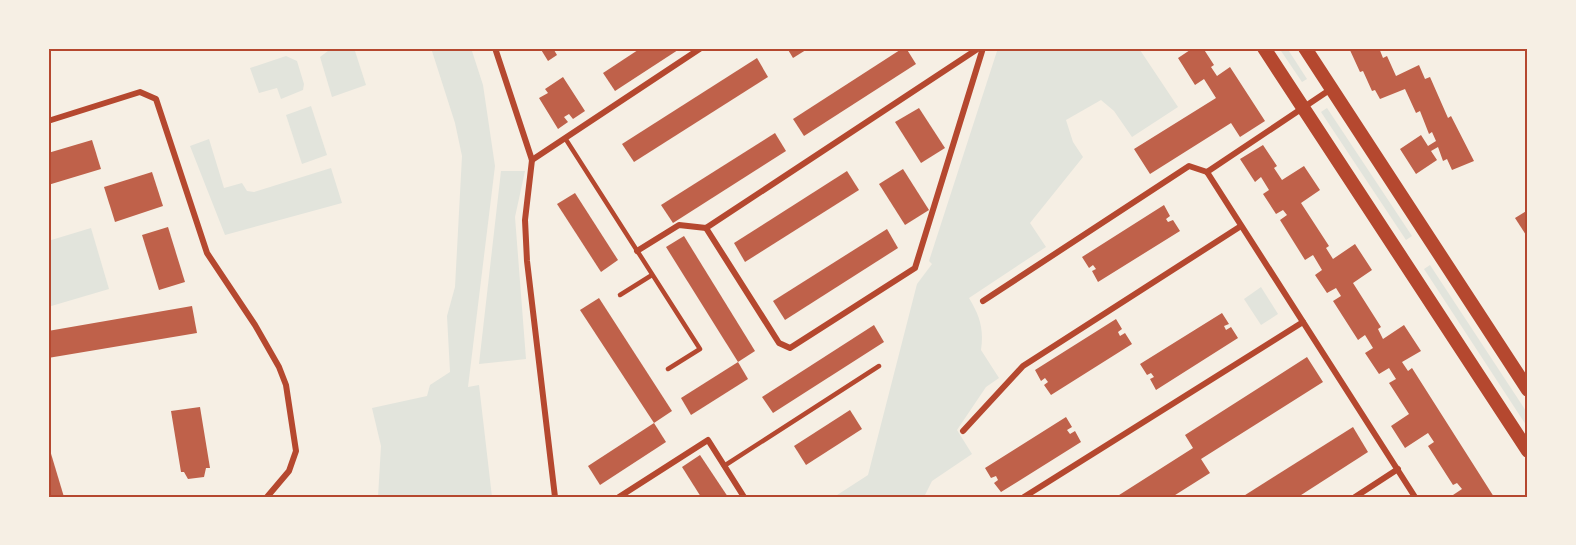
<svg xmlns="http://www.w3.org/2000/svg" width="1576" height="545" font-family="Signika,sans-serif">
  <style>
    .green { fill: #e2e4dc }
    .building { fill: #bf614a }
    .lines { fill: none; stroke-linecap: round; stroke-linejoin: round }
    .service { stroke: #b5482f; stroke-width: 4.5 }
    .minor { stroke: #b5482f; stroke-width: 6 }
    .primary { stroke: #b5482f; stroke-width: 14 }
    .neatline { fill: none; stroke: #b5482f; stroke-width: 2 }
  </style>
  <rect width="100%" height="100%" fill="#f6efe4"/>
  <g class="green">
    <polygon points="332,48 354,48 366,85 332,97 320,57"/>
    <polygon points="431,48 471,48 483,85 495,166 468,387 479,385 492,497 378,497 381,446 372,408 427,396 430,385 450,372 447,316 455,287 462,156 455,123"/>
    <path d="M998,48h145l-3,2 38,57 -46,30 -18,-26 -13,-11 -35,20 7,22 10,15 -53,66 16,24 -77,51c11,18 15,31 12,52l18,28 -13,9 -29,43 15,24 -40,27 -8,16h-90l34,-22 49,-191 15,-20 -3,-3z"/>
    <polygon points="1279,48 1287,48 1307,79 1302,82"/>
    <polygon points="286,56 297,61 304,84 303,90 281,99 277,88 259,93 250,68"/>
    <polygon points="311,106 327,155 302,164 286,115"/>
    <polygon points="1327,108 1412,236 1406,240 1321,112"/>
    <polygon points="209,139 224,188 242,183 247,191 254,192 331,168 342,203 225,235 190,146"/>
    <polygon points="501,171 525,171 515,217 526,359 479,364"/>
    <polygon points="91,228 109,289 48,307 48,241"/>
    <polygon points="1430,265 1528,414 1528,428 1424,269"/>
    <polygon points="1261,287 1278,314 1261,325 1244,299"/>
  </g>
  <g class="building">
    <polygon points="540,48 557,48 554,50 557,55 548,61"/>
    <polygon points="641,48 681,48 615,91 603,73"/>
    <polygon points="787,48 809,48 793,58"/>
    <polygon points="903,48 906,48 916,64 804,136 793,119"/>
    <polygon points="1193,48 1203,48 1214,65 1211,67 1217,76 1230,67 1265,121 1240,137 1231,123 1150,174 1134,149 1216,98 1204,79 1195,85 1178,58"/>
    <polygon points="1349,48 1379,48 1383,58 1387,56 1396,76 1419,65 1425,79 1430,77 1448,118 1451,116 1474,161 1452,170 1447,159 1443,161 1438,147 1431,151 1437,160 1416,174 1400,149 1421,135 1428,146 1436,141 1432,132 1429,134 1420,111 1416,113 1405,89 1380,99 1375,90 1372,91 1363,71 1360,72"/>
    <polygon points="757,58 768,77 634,162 622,144"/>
    <polygon points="563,77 585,111 573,119 569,114 564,117 568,122 558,129 539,98 548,93 545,89"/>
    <polygon points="919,108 945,148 921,163 895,122"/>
    <polygon points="775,133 786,151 673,223 661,205"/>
    <polygon points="92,140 101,169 48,185 48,153"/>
    <polygon points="1263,145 1277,166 1274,168 1282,180 1304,166 1320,190 1301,203 1329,246 1326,248 1333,259 1355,244 1372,270 1353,283 1381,327 1378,329 1383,339 1404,325 1421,351 1402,362 1408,371 1412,368 1494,497 1450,497 1462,489 1457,483 1453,485 1428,446 1434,442 1428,433 1405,448 1391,426 1409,414 1389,383 1396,379 1389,368 1379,374 1365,353 1373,348 1365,335 1358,340 1333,301 1341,296 1336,288 1327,293 1315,275 1322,270 1313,255 1305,260 1280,220 1287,215 1283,210 1276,214 1263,194 1269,190 1261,177 1255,182 1240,159"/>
    <polygon points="903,169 929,210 905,225 879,184"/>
    <polygon points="847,171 859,190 745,262 734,243"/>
    <polygon points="152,172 163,206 115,222 104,187"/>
    <polygon points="575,193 618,260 601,272 557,204"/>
    <polygon points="1164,205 1170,216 1166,219 1168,222 1173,220 1180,231 1098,282 1092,271 1096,269 1093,265 1089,268 1082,257"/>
    <polygon points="1528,210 1528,238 1515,218"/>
    <polygon points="168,227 185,282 159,290 142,235"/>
    <polygon points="887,229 898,248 785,320 773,301"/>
    <polygon points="684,236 755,351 738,362 666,247"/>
    <polygon points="599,298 672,411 654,423 580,310"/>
    <polygon points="192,306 197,333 48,358 48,331"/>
    <polygon points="1222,313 1229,324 1224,326 1226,330 1231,327 1238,338 1156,390 1150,379 1154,377 1151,373 1147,375 1140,364"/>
    <polygon points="1116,319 1122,329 1118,332 1120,336 1125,333 1132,344 1051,395 1044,385 1048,382 1045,378 1041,381 1035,370"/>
    <polygon points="874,325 884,342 773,413 762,397"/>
    <polygon points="1307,357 1323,382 1201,459 1210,473 1172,497 1116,497 1193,448 1185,435"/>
    <polygon points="738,362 748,379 691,415 681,398"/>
    <polygon points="200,407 210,468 206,468 204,477 188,479 184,472 181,472 171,411"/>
    <polygon points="850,410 862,429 806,465 794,446"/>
    <polygon points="1066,417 1072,427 1067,430 1070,434 1075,431 1081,442 1001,492 994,483 998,480 996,476 991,478 985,468"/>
    <polygon points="654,423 666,442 600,485 588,466"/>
    <polygon points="1353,427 1368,452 1298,497 1242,497"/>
    <polygon points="48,447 49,447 64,497 48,497"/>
    <polygon points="700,455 728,497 701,497 682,467"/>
  </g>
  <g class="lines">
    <g class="service">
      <polyline points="565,138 700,349 668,369"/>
      <polyline points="620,295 652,275"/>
      <polyline points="724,466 879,366"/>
    </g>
    <g class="minor">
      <polyline points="495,48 532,160 525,220 527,261 555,497"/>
      <polyline points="48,121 140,92 156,99 207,253 255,325 279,367 286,385 296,451 289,471 267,497"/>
      <polyline points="532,160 701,48"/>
      <polyline points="1207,172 1415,497"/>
      <polyline points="1207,172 1331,89"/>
      <polyline points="706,228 779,343 790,348 915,268 983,48"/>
      <polyline points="637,251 679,225 706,228 979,48"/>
      <polyline points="983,301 1189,166 1207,172"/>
      <polyline points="963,431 1023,366 1241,226"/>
      <polyline points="619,497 708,440 744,497"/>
      <polyline points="1024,497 1303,322"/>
      <polyline points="1355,497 1398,469"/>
    </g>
    <g class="primary">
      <polyline points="1264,48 1528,451"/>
      <polyline points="1305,48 1528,390"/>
    </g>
  </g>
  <rect width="1576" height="545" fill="none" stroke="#f6efe4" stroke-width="99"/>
  <rect x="50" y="50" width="1476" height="446" class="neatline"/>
</svg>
